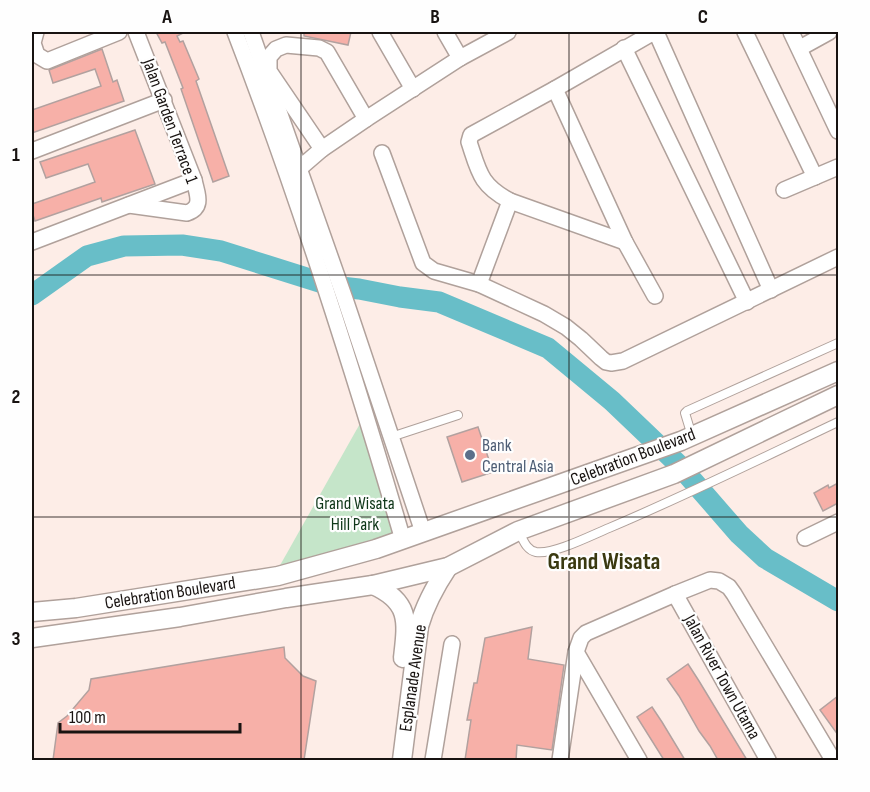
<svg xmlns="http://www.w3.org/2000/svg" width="870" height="792" font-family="'Sofia Sans Condensed',sans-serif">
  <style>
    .green { fill: #c5e5c9 }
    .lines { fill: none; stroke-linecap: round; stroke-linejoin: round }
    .river { stroke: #68bec8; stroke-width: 21 }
    .building { fill: #f7b0a8; stroke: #b2a19f; stroke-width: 1.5 }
    .service-casing { stroke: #b0a19b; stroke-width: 10 }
    .minor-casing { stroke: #b0a19b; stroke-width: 18 }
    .tertiary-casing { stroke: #b0a19b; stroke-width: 21 }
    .service { stroke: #fff; stroke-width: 8 }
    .minor { stroke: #fff; stroke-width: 15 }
    .tertiary { stroke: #fff; stroke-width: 18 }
    .grid { fill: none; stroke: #181311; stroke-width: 1.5; stroke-opacity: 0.55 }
    .service-dot { fill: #5c6f8a; stroke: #fefefe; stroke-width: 2 }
    .labels { text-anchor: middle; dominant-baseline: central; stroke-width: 4.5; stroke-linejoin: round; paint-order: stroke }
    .street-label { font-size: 18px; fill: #181311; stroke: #fefefe }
    .service-label { font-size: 18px; fill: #4e5e75; stroke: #fefefe; text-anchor: start }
    .park-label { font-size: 18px; fill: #0f3719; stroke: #fefefe }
    .district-label { font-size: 24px; font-weight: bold; fill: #3a3910; stroke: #fefefe }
    .neatline { fill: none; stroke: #181311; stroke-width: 2 }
    .grid-label { font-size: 20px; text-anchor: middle; font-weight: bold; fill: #181311 }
  </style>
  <rect width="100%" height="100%" fill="#fdede7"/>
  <polygon class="green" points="366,413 403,540 274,576"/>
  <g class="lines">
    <polyline class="river" points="32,295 87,256 124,246 182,245 221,251 332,286 359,289 400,297 439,302 548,348 612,401 679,465 739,534 765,558 838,601"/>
  </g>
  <g class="building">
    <polygon points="156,32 185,32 177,36 180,42 183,41 199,79 196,81 229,176 213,182 181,89 183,88 165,42 162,43"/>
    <polygon points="304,32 351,32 348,45 304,36"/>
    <polygon points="102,49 113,82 117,80 124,101 32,133 32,110 101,86 95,69 53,83 49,70"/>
    <polygon points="135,130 155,184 102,202 101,198 35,221 32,212 32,204 95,182 88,164 46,178 40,162"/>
    <polygon points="478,427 493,472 462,482 447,437"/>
    <polygon points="838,483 838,503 823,511 814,493 828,485 829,488"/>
    <polygon points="532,627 528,659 564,665 552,750 517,745 516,760 465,760 471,720 467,720 474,683 477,683 485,638"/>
    <polygon points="284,647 285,658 303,676 316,681 304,760 53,760 58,723 67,716 89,690 91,679"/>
    <polygon points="688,664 699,681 747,760 718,760 710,746 699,731 679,696 667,679"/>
    <polygon points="838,696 838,735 820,710"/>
    <polygon points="652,707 662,722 685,760 664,760 637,717"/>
  </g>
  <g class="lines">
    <defs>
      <g id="service">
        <polyline points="692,436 685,413 687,411 838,343"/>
        <polyline points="391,437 458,415"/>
        <path d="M519,532c4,7 7,18 17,20 17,3 56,-17 73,-24 78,-33 153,-70 229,-106"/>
      </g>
      <g id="minor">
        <polyline points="36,32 33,43 37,55 47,61 119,32"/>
        <path d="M235,32c64,166 118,337 168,508"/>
        <polyline points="251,32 345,299 423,532"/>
        <polyline points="380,32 413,89"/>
        <polyline points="445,32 460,58"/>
        <polyline points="656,32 771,290"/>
        <polyline points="745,32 815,177"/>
        <polyline points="791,32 838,131"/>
        <polyline points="624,48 747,302"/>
        <polyline points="800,48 829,32"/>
        <polyline points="555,89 625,242 655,296"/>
        <polyline points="322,149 269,71 269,57 276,49 286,45 319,48 327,52 366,119"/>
        <polyline points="32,151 164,100"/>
        <polyline points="382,153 423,263 434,271 479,284 544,314 566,327 581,339 601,358 606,362 611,363 623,361 838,257"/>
        <polyline points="293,174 322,149 366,119 460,58 508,32"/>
        <polyline points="784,190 838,167"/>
        <path d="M129,205l58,8c17,-6 10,-19 7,-33l-58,-148"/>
        <polyline points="32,242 194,180"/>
        <path d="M625,242l-115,-41c-30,-16 -31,-29 -41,-59l2,-7 84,-46 99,-57"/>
        <polyline points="479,284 510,201"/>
        <polyline points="805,538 838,522"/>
        <polyline points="675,594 768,760"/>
        <polyline points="576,652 639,760"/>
        <polyline points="433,760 452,644"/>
        <polyline points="560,760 576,652 581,638 586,633 675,594 710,580 719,581 729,587 734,594 833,760"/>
      </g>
      <g id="tertiary">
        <path d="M373,585c38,17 34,37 30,73"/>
        <polyline points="32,612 76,608 278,576 376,549 681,441 838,371"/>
        <polyline points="32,638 180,617 286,598 373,585 448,567 518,531 674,474 838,395"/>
        <path d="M402,760l17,-134c6,-21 17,-41 29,-59"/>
      </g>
    </defs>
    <use href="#service" class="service-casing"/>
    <use href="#minor" class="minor-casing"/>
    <use href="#tertiary" class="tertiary-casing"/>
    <use href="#service" class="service"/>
    <use href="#minor" class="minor"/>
    <use href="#tertiary" class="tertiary"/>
  </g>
  <path class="grid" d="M301,32v728M569,32v728M32,275h806M32,517h806"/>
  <circle class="service-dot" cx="470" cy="455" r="6"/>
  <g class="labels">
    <g class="street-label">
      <text transform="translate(170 121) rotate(70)">Jalan Garden Terrace 1</text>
      <text transform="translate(633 457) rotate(-21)">Celebration Boulevard</text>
      <text transform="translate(170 593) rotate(-9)">Celebration Boulevard</text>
      <text transform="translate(722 677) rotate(61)">Jalan River Town Utama</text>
      <text transform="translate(413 678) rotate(-82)">Esplanade Avenue</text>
    </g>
    <g class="service-label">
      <text x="482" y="445">Bank<tspan x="482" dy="21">Central Asia</tspan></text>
    </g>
    <g class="park-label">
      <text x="355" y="503">Grand Wisata<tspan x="355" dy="21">Hill Park</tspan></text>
    </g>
    <g class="district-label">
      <text x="604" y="561">Grand Wisata</text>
    </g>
  </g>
  <rect width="870" height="792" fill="none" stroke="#fefefe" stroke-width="66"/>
  <path d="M60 723v9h180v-9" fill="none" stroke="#181311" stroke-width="3"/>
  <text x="69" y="723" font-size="18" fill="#181311" stroke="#fefefe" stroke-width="4.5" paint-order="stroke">100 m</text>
  <rect x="33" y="33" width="804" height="726" class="neatline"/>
  <g class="grid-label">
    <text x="167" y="23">A</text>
    <text x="435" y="23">B</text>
    <text x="703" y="23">C</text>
    <text x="16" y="161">1</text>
    <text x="16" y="403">2</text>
    <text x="16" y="645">3</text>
  </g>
</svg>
